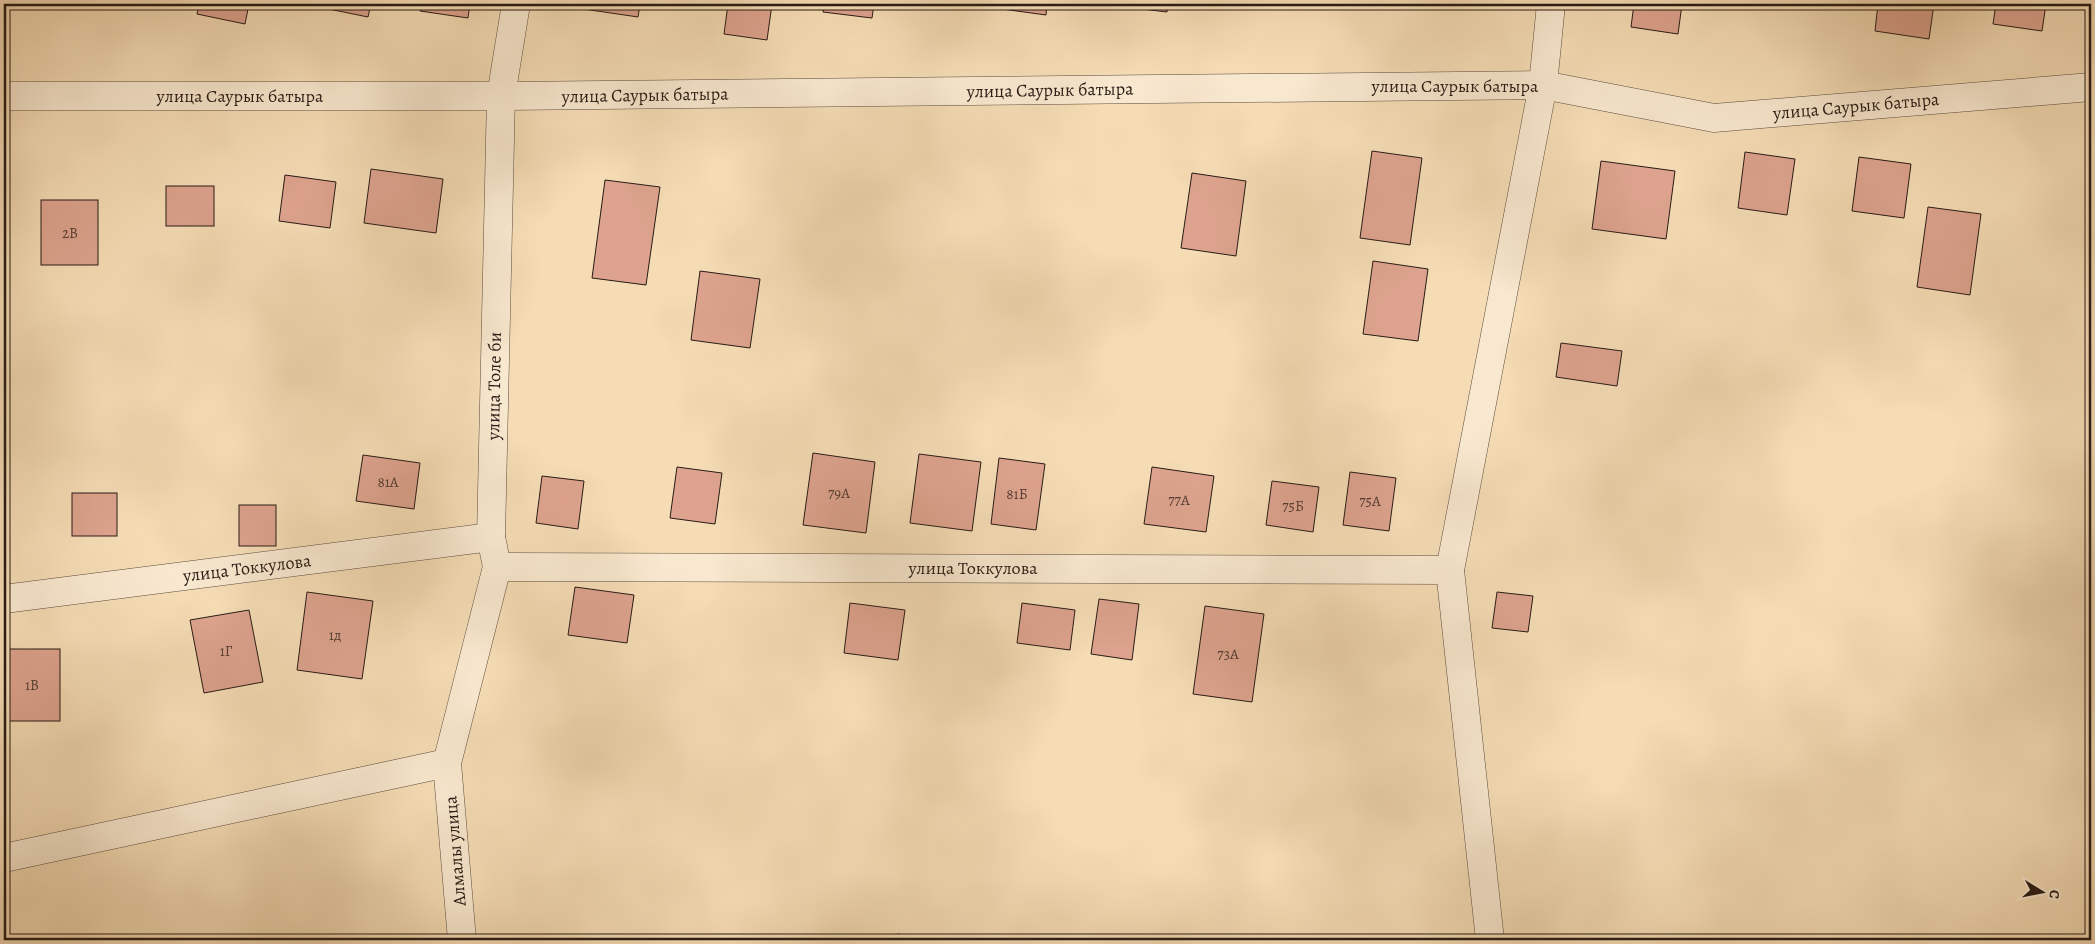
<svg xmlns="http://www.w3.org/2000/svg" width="2095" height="944" font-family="Alegreya,serif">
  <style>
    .building { fill: #dda38e; stroke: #281b15 }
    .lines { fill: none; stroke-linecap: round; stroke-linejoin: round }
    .minor-casing { stroke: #5b4b3d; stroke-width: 29 }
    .minor { stroke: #f8e8cf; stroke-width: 28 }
    .labels { text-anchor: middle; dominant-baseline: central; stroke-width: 4.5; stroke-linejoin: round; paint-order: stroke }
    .number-label { font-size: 15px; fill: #553d33 }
    .street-label { font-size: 18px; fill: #281b15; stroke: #f8e8cf }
  </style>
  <rect width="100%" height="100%" fill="#f5dcb5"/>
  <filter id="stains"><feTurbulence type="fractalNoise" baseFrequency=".004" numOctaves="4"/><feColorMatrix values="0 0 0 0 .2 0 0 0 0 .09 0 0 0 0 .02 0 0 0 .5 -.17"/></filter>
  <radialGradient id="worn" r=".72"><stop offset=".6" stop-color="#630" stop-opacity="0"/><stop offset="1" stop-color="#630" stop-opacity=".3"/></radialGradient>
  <g class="building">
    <polygon points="199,4 249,4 245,24 197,14"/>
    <polygon points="320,4 371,4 368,17 319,7"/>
    <polygon points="421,4 470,4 468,18 420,11"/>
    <polygon points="570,4 640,4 638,17 570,7"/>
    <polygon points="728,4 772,4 767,40 724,34"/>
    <polygon points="824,4 874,4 872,18 823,12"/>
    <polygon points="1003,4 1047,4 1046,15 1002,9"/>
    <polygon points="1127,4 1168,4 1167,12 1126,7"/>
    <polygon points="1634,4 1682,4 1678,34 1631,27"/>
    <polygon points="1878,4 1934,4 1929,39 1875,31"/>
    <polygon points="1996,4 2046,4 2042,31 1993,24"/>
    <polygon points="1372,151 1422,158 1410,245 1360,238"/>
    <polygon points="1745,152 1795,159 1787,215 1738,208"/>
    <polygon points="1859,157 1911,164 1904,218 1852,211"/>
    <polygon points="1601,161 1675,171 1666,239 1592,229"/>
    <polygon points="371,169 443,179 436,233 364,223"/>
    <polygon points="1192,173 1246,181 1236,256 1181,248"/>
    <polygon points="285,175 336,182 330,228 279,221"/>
    <polygon points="605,180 660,187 646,285 592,278"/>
    <rect x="166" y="186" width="48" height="40"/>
    <rect x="41" y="200" width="57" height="65"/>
    <polygon points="1928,207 1981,214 1970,295 1917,287"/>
    <polygon points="1373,261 1428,269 1418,341 1363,334"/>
    <polygon points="700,271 760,279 750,348 691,340"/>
    <polygon points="1561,343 1622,351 1617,386 1556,377"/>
    <polygon points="813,453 875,462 866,533 803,525"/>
    <polygon points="919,454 981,462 972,531 910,523"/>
    <polygon points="363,455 420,463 414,509 356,501"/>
    <polygon points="999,458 1045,464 1036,530 991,524"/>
    <polygon points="677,467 722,473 715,524 670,518"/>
    <polygon points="1152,467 1214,476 1206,532 1144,524"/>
    <polygon points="1350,472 1396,478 1389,531 1343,525"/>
    <polygon points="542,476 584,481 578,529 536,523"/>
    <polygon points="1272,481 1319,487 1313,532 1266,525"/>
    <rect x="72" y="493" width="45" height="43"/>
    <rect x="239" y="505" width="37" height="41"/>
    <polygon points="575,587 634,595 627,643 568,635"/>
    <polygon points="307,592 373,601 362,679 297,670"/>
    <polygon points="1497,592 1533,596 1528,632 1492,628"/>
    <polygon points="1099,599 1139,604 1132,660 1091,654"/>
    <polygon points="850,603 905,610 898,660 844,653"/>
    <polygon points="1022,603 1075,610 1070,650 1017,643"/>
    <polygon points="1205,606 1264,614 1252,702 1193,694"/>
    <polygon points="249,610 263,682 204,693 190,620"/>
    <rect x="4" y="649" width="56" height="72"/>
    <polygon points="900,934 900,940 847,940"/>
  </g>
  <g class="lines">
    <defs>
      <g id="minor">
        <polyline points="4,96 501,96 1543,85 1714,118 2091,87"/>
        <polyline points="497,567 1450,570"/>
        <polyline points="4,599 491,537"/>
        <polyline points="4,858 447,763"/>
        <polyline points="462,940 447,763 497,567 491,537 501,96 516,4"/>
        <polyline points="1490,940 1450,570 1543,85 1551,4"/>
      </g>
    </defs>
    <use href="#minor" class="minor-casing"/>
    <use href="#minor" class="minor"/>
  </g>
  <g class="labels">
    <g class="number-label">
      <text x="70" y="233">2В</text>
      <text x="388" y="482">81А</text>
      <text x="839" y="493">79А</text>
      <text x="1017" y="494">81Б</text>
      <text x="1179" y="500">77А</text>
      <text x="1370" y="501">75А</text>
      <text x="1293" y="506">75Б</text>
      <text x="335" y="635">1д</text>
      <text x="226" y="651">1Г</text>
      <text x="1228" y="654">73А</text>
      <text x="32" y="685">1В</text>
    </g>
    <g class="street-label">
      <text x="1455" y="86">улица Саурык батыра</text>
      <text transform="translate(1050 90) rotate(-1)">улица Саурык батыра</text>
      <text transform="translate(645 95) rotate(-1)">улица Саурык батыра</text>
      <text x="240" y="96">улица Саурык батыра</text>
      <text transform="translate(1856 106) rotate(-5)">улица Саурык батыра</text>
      <text transform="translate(494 386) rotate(-89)">улица Толе би</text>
      <text transform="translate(247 568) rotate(-7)">улица Токкулова</text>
      <text x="973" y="568">улица Токкулова</text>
      <text transform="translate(455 851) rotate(-95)">Алмалы улица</text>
    </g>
  </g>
  <rect width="2095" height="944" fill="none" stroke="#f5dcb5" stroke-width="20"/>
  <rect x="5" y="5" width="2085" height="934" fill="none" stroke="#281b15" stroke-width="2.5"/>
  <rect x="10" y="10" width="2075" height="924" fill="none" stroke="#281b15"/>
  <g transform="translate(2042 892) rotate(100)" stroke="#f8e8cf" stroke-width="4" paint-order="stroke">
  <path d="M0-4L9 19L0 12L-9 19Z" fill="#281b15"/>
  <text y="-8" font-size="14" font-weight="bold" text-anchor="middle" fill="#281b15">С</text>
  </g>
  <rect width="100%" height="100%" filter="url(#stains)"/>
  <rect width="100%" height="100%" fill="url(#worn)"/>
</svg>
